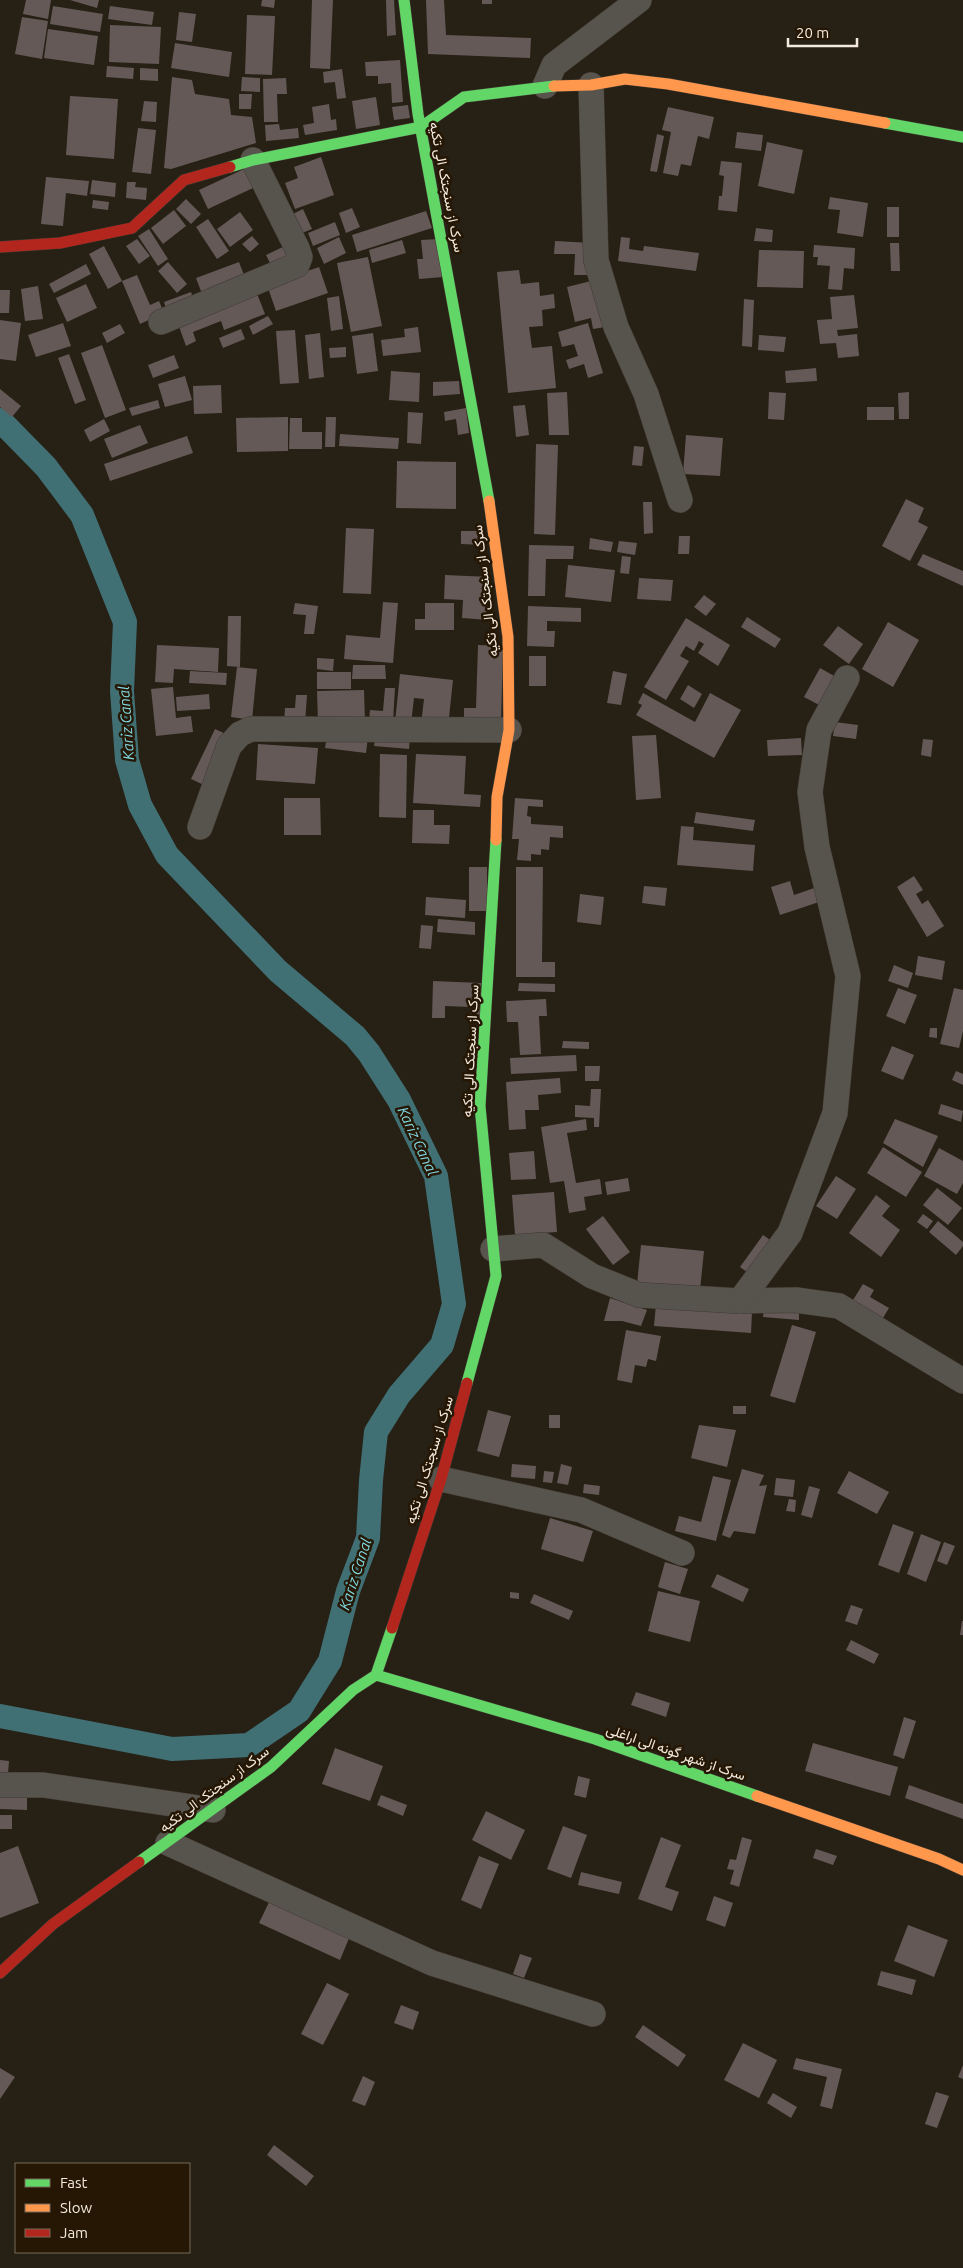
<svg xmlns="http://www.w3.org/2000/svg" width="963" height="2268" font-family="Ubuntu,Vazirmatn,sans-serif">
  <style>
    .lines { fill: none; stroke-linecap: round; stroke-linejoin: round }
    .canal { stroke: #406f74; stroke-width: 24 }
    .building { fill: #645957 }
    .street-casing { stroke: #423b33; stroke-width: 26 }
    .fast-casing { stroke: #423b33; stroke-width: 12 }
    .slow-casing { stroke: #423b33; stroke-width: 12 }
    .jam-casing { stroke: #423b33; stroke-width: 12 }
    .street { stroke: #57534d; stroke-width: 25 }
    .fast { stroke: #63d668; stroke-width: 11 }
    .slow { stroke: #ff974d; stroke-width: 11 }
    .jam { stroke: #b3261e; stroke-width: 11 }
    .labels { text-anchor: middle; dominant-baseline: central; stroke-width: 5; stroke-linejoin: round; paint-order: stroke }
    .street-label { font-size: 14px; fill: #f3e9dd; stroke: #251704 }
    .water-label { font-size: 15px; font-style: italic; fill: #80d9e3; stroke: #251704 }
  </style>
  <rect width="100%" height="100%" fill="#272015"/>
  <g class="lines">
    <polyline class="canal" points="0,420 46,467 82,515 125,622 122,691 127,760 140,805 167,855 278,971 355,1036 369,1053 399,1100 436,1176 454,1304 442,1345 399,1395 376,1432 371,1480 368,1538 348,1591 330,1661 299,1711 249,1745 172,1749 0,1716"/>
  </g>
  <g class="building">
    <polygon points="26,0 51,0 48,19 23,14"/>
    <polygon points="70,0 99,0 97,8"/>
    <polygon points="262,0 275,0 274,8 261,6"/>
    <polygon points="312,0 333,0 330,69 310,68"/>
    <polygon points="386,0 394,0 396,35 387,36"/>
    <polygon points="426,0 444,0 446,35 531,38 530,58 428,54"/>
    <rect x="482" y="0" width="10" height="4"/>
    <polygon points="53,6 103,14 100,32 50,24"/>
    <polygon points="110,6 154,12 152,25 108,19"/>
    <polygon points="179,12 196,14 192,42 176,40"/>
    <polygon points="247,15 275,16 272,75 245,74"/>
    <polygon points="22,17 48,21 42,59 15,54"/>
    <polygon points="110,25 161,27 159,64 109,62"/>
    <polygon points="48,29 98,36 94,65 44,58"/>
    <polygon points="175,43 232,52 229,77 171,68"/>
    <polygon points="400,60 403,102 392,103 391,83 378,84 378,76 366,76 365,62"/>
    <polygon points="107,66 134,68 133,79 106,77"/>
    <polygon points="140,68 158,69 158,81 140,80"/>
    <polygon points="342,69 346,98 337,99 335,82 324,83 323,72"/>
    <polygon points="172,77 192,80 195,94 229,99 231,115 252,117 256,143 171,169 164,168"/>
    <polygon points="242,77 260,78 260,92 241,91"/>
    <polygon points="286,78 287,94 277,94 278,122 264,122 263,79"/>
    <polygon points="239,94 252,94 251,109 239,109"/>
    <polygon points="70,96 118,99 114,159 66,155"/>
    <polygon points="376,97 380,125 356,129 352,101"/>
    <polygon points="144,101 157,102 156,122 141,121"/>
    <polygon points="329,104 331,120 336,119 337,130 305,135 303,125 314,123 312,107"/>
    <polygon points="408,105 410,118 394,120 392,107"/>
    <polygon points="668,107 714,117 709,139 698,136 691,166 681,164 678,176 663,173 671,132 662,130"/>
    <polygon points="279,124 280,130 298,128 299,138 266,141 265,125"/>
    <polygon points="138,128 156,130 151,174 132,172"/>
    <polygon points="737,132 763,135 761,151 735,148"/>
    <polygon points="657,134 664,136 657,172 650,171"/>
    <polygon points="767,142 803,150 794,194 758,186"/>
    <polygon points="321,157 334,195 295,209 285,183 298,178 294,167"/>
    <polygon points="721,161 742,163 737,212 718,210 719,196 722,196 724,176 719,175"/>
    <polygon points="244,169 253,188 208,209 199,190"/>
    <polygon points="46,177 89,181 87,196 66,193 63,226 41,224"/>
    <polygon points="92,180 116,183 115,197 90,194"/>
    <polygon points="127,182 136,182 135,187 147,188 146,200 126,198"/>
    <polygon points="830,197 868,203 863,237 837,233 840,210 828,209"/>
    <polygon points="186,199 201,214 191,224 176,209"/>
    <polygon points="93,200 109,202 108,210 92,208"/>
    <rect x="887" y="207" width="12" height="30"/>
    <polygon points="352,208 360,227 346,233 339,213"/>
    <polygon points="303,209 312,229 302,233 293,214"/>
    <polygon points="174,210 186,226 163,244 151,228"/>
    <polygon points="426,211 432,228 357,252 352,235"/>
    <polygon points="240,212 253,230 230,247 217,229"/>
    <polygon points="208,219 229,251 217,259 196,227"/>
    <polygon points="335,222 340,235 313,246 308,233"/>
    <polygon points="756,228 773,230 772,242 754,241"/>
    <polygon points="149,229 168,259 158,266 138,236"/>
    <polygon points="252,236 259,244 250,252 242,244"/>
    <polygon points="339,237 346,253 324,264 317,248"/>
    <polygon points="621,237 630,238 629,249 643,251 644,246 699,253 696,271 618,261"/>
    <polygon points="137,239 150,256 139,264 126,246"/>
    <polygon points="439,239 443,277 419,279 417,259 423,259 421,240"/>
    <polygon points="402,240 406,253 372,263 369,250"/>
    <polygon points="555,241 592,243 591,275 574,275 575,254 554,254"/>
    <polygon points="890,243 899,243 900,271 891,271"/>
    <polygon points="289,244 296,258 273,269 266,255"/>
    <polygon points="814,245 855,248 854,269 844,268 842,290 828,289 830,266 817,265 818,257 813,257"/>
    <polygon points="104,246 122,281 108,289 89,254"/>
    <polygon points="759,250 804,251 803,288 757,287"/>
    <polygon points="368,257 382,326 351,332 337,263"/>
    <polygon points="168,262 187,284 177,293 158,271"/>
    <polygon points="239,262 247,283 204,299 196,278"/>
    <polygon points="86,264 91,274 54,293 49,284"/>
    <polygon points="319,267 328,293 276,311 267,285"/>
    <polygon points="519,270 521,284 539,282 540,296 554,294 555,308 542,310 543,326 529,327 532,348 552,346 556,388 508,393 497,272"/>
    <polygon points="137,275 150,305 159,301 164,313 140,324 122,281"/>
    <polygon points="595,280 605,327 593,329 591,318 575,322 567,287"/>
    <polygon points="86,284 97,308 67,322 56,298"/>
    <polygon points="38,286 43,319 25,321 21,289"/>
    <polygon points="0,290 10,290 9,313 0,313"/>
    <polygon points="256,291 265,314 224,330 221,321 193,332 196,341 186,346 177,321"/>
    <polygon points="191,292 195,303 168,314 164,302"/>
    <polygon points="854,295 858,328 837,330 838,336 857,334 859,356 838,358 836,343 820,344 817,320 832,319 830,297"/>
    <polygon points="339,296 343,329 331,331 327,298"/>
    <polygon points="744,299 754,300 752,347 742,346"/>
    <polygon points="268,316 273,324 253,335 249,326"/>
    <polygon points="0,320 21,323 16,361 0,359"/>
    <polygon points="63,323 71,346 36,357 28,335"/>
    <polygon points="588,323 603,373 588,378 584,364 569,369 566,360 578,356 574,344 562,347 558,332"/>
    <polygon points="120,324 125,333 107,343 102,333"/>
    <polygon points="418,327 421,352 383,356 381,340 405,337 404,329"/>
    <polygon points="241,329 245,339 223,348 219,338"/>
    <polygon points="295,330 299,383 280,384 276,331"/>
    <polygon points="320,333 324,377 309,379 305,335"/>
    <polygon points="373,333 378,371 357,374 352,336"/>
    <polygon points="759,335 786,337 784,352 758,350"/>
    <polygon points="102,345 126,410 105,418 81,353"/>
    <polygon points="346,347 346,357 330,358 329,348"/>
    <polygon points="69,354 86,400 75,404 58,358"/>
    <polygon points="174,355 179,368 153,378 148,365"/>
    <polygon points="816,368 817,381 786,383 785,371"/>
    <polygon points="391,371 420,373 419,402 389,400"/>
    <polygon points="185,376 192,400 165,407 158,384"/>
    <polygon points="459,381 460,394 433,396 433,382"/>
    <polygon points="221,385 222,413 194,414 193,386"/>
    <polygon points="0,389 21,406 12,417 0,407"/>
    <polygon points="567,392 569,435 549,435 547,393"/>
    <polygon points="769,392 786,393 784,420 768,419"/>
    <polygon points="909,392 909,419 899,419 898,393"/>
    <polygon points="158,400 160,408 132,416 129,408"/>
    <polygon points="525,405 529,435 516,437 513,406"/>
    <rect x="867" y="407" width="27" height="13"/>
    <polygon points="466,408 469,433 458,435 456,419 445,421 444,412"/>
    <polygon points="408,412 423,413 421,444 407,443"/>
    <polygon points="288,417 288,451 237,452 236,418"/>
    <polygon points="326,417 336,417 335,447 325,447"/>
    <polygon points="290,418 302,418 302,432 322,432 322,449 289,449"/>
    <polygon points="104,419 110,431 90,442 84,430"/>
    <polygon points="140,425 148,443 112,458 104,439"/>
    <polygon points="340,434 399,438 398,449 339,446"/>
    <polygon points="686,435 723,438 720,476 683,474"/>
    <polygon points="187,436 193,453 110,481 104,464"/>
    <polygon points="536,444 558,445 555,535 534,534"/>
    <polygon points="634,446 644,447 642,466 632,465"/>
    <polygon points="397,461 456,462 456,509 396,508"/>
    <polygon points="906,499 924,508 918,522 928,527 910,561 882,546"/>
    <polygon points="643,502 652,502 653,533 644,534"/>
    <polygon points="346,528 374,529 371,594 343,593"/>
    <polygon points="461,531 485,531 485,545 461,544"/>
    <polygon points="679,536 690,536 689,554 678,554"/>
    <polygon points="590,538 613,542 611,552 589,549"/>
    <polygon points="619,541 637,543 635,555 617,552"/>
    <polygon points="529,545 574,546 573,559 546,559 545,596 528,596"/>
    <polygon points="923,554 963,571 963,586 917,565"/>
    <polygon points="622,556 631,557 629,574 620,573"/>
    <polygon points="568,565 615,570 611,602 565,597"/>
    <polygon points="445,575 491,577 489,620 462,618 463,600 444,599"/>
    <polygon points="639,578 673,580 671,601 637,599"/>
    <polygon points="704,595 716,604 706,616 694,607"/>
    <polygon points="383,602 398,603 393,663 344,659 346,635 380,638"/>
    <polygon points="295,603 318,606 314,634 304,634 306,615 293,614"/>
    <polygon points="425,603 454,603 454,630 415,630 415,619 425,619"/>
    <polygon points="528,606 581,608 581,622 547,621 547,631 555,631 554,647 527,646"/>
    <polygon points="228,616 241,616 240,667 227,666"/>
    <polygon points="747,617 781,639 775,648 741,627"/>
    <polygon points="686,618 730,645 718,666 698,653 704,644 699,641 694,651 686,646 680,656 689,661 666,700 644,687"/>
    <polygon points="888,622 919,640 893,687 862,669"/>
    <polygon points="838,626 863,644 849,664 823,645"/>
    <polygon points="157,645 219,648 218,672 174,669 173,683 155,682"/>
    <polygon points="478,645 503,646 501,723 464,722 464,708 476,708"/>
    <rect x="529" y="656" width="17" height="30"/>
    <polygon points="317,658 334,659 333,671 317,669"/>
    <polygon points="353,665 385,665 386,679 352,679"/>
    <polygon points="237,667 257,669 252,720 231,717"/>
    <polygon points="820,668 836,677 821,706 804,697"/>
    <polygon points="190,671 227,673 226,685 189,683"/>
    <polygon points="613,671 627,674 621,705 607,703"/>
    <rect x="317" y="672" width="34" height="17"/>
    <polygon points="400,674 453,680 448,727 421,724 424,699 414,698 411,724 395,722"/>
    <polygon points="688,685 702,694 694,708 680,699"/>
    <polygon points="173,687 176,718 191,716 193,732 156,736 151,689"/>
    <polygon points="385,688 395,688 393,722 369,721 370,710 383,711"/>
    <polygon points="364,690 365,722 318,723 317,691"/>
    <polygon points="643,693 695,722 710,693 741,710 714,758 636,715 642,705 638,703"/>
    <polygon points="209,694 210,709 177,711 176,697"/>
    <polygon points="296,695 307,695 305,724 284,723 285,708 295,708"/>
    <polygon points="835,722 858,725 856,739 833,736"/>
    <polygon points="215,729 230,736 206,786 191,779"/>
    <polygon points="328,731 368,737 366,753 325,748"/>
    <polygon points="376,734 410,737 409,749 374,746"/>
    <polygon points="656,735 661,798 636,800 632,736"/>
    <polygon points="801,738 802,755 768,756 767,740"/>
    <polygon points="923,739 933,740 931,757 921,755"/>
    <polygon points="258,744 318,748 315,784 256,780"/>
    <polygon points="380,754 407,755 406,818 379,817"/>
    <polygon points="416,754 466,756 464,794 481,795 480,807 413,803"/>
    <polygon points="284,798 320,798 321,835 284,835"/>
    <polygon points="515,798 543,800 543,807 528,806 527,816 531,817 531,824 563,826 563,838 550,837 549,850 541,849 541,855 531,854 531,861 517,860 519,839 512,839"/>
    <polygon points="413,810 434,810 434,825 450,825 449,844 412,843"/>
    <polygon points="696,812 755,820 753,831 694,823"/>
    <polygon points="681,826 694,827 693,840 755,845 753,871 677,865"/>
    <rect x="469" y="867" width="18" height="44"/>
    <polygon points="516,867 543,867 542,962 555,962 555,977 516,977"/>
    <polygon points="914,876 923,890 916,894 922,904 928,900 944,926 927,937 897,887"/>
    <polygon points="790,881 794,895 820,886 825,900 780,915 771,887"/>
    <polygon points="644,886 667,888 665,906 642,903"/>
    <polygon points="580,894 604,897 601,925 577,922"/>
    <polygon points="426,897 466,900 465,918 425,915"/>
    <polygon points="438,919 475,922 475,935 437,932"/>
    <polygon points="421,925 433,926 431,949 419,948"/>
    <polygon points="918,956 945,961 942,980 915,975"/>
    <polygon points="894,965 913,973 908,988 888,981"/>
    <polygon points="433,981 481,983 480,1017 470,1017 471,1007 445,1006 445,1018 432,1018"/>
    <polygon points="519,983 555,984 555,992 518,991"/>
    <polygon points="898,988 917,995 905,1024 886,1016"/>
    <polygon points="954,988 963,990 963,1031 959,1048 940,1044"/>
    <polygon points="546,999 547,1016 539,1016 541,1054 520,1055 518,1022 507,1022 506,1001"/>
    <polygon points="930,1028 937,1028 937,1038 929,1037"/>
    <polygon points="563,1041 589,1042 589,1049 562,1048"/>
    <polygon points="892,1046 914,1055 903,1080 881,1071"/>
    <polygon points="576,1055 577,1071 511,1074 510,1058"/>
    <polygon points="585,1066 600,1066 599,1081 585,1081"/>
    <polygon points="956,1071 963,1074 963,1085 952,1080"/>
    <polygon points="560,1078 561,1093 538,1095 539,1110 525,1110 526,1129 509,1130 506,1082"/>
    <polygon points="591,1089 601,1089 599,1127 594,1127 594,1118 575,1117 575,1105 590,1106"/>
    <polygon points="941,1104 963,1111 961,1122 938,1114"/>
    <polygon points="586,1119 587,1130 567,1133 576,1183 600,1179 602,1194 584,1197 586,1210 569,1213 564,1181 550,1183 541,1127"/>
    <polygon points="895,1119 938,1136 923,1167 883,1143"/>
    <polygon points="883,1147 922,1172 906,1197 867,1173"/>
    <polygon points="939,1148 963,1161 963,1183 957,1194 924,1176"/>
    <polygon points="534,1151 536,1179 511,1180 509,1153"/>
    <polygon points="836,1176 856,1189 837,1219 816,1206"/>
    <polygon points="628,1178 630,1191 607,1195 605,1182"/>
    <polygon points="937,1188 962,1208 948,1225 923,1205"/>
    <polygon points="554,1192 557,1232 515,1235 512,1195"/>
    <polygon points="876,1195 890,1206 882,1216 900,1230 881,1257 849,1233"/>
    <polygon points="923,1214 933,1221 927,1229 917,1222"/>
    <polygon points="603,1216 630,1252 613,1265 586,1229"/>
    <polygon points="938,1221 963,1242 963,1246 956,1255 929,1232"/>
    <polygon points="763,1235 773,1242 751,1275 740,1267"/>
    <polygon points="641,1245 704,1251 700,1290 637,1284"/>
    <polygon points="863,1284 874,1290 870,1297 889,1308 883,1318 853,1300"/>
    <polygon points="610,1298 647,1310 641,1326 622,1321 604,1321"/>
    <polygon points="656,1304 752,1312 751,1333 654,1326"/>
    <polygon points="764,1307 799,1310 799,1320 763,1317"/>
    <polygon points="792,1325 816,1332 795,1403 770,1396"/>
    <polygon points="626,1330 661,1336 656,1361 648,1359 646,1367 635,1365 632,1383 617,1380"/>
    <rect x="733" y="1406" width="13" height="8"/>
    <polygon points="488,1410 511,1416 499,1457 477,1451"/>
    <rect x="549" y="1415" width="11" height="13"/>
    <polygon points="699,1425 736,1430 727,1467 691,1458"/>
    <polygon points="512,1464 536,1466 535,1479 511,1477"/>
    <polygon points="561,1464 572,1467 568,1485 557,1483"/>
    <polygon points="742,1469 764,1475 759,1486 767,1485 755,1534 734,1531 730,1538 722,1535"/>
    <polygon points="544,1471 554,1472 552,1483 543,1482"/>
    <polygon points="849,1471 889,1492 877,1514 837,1493"/>
    <polygon points="713,1476 731,1480 716,1541 675,1531 679,1516 701,1522"/>
    <polygon points="776,1478 795,1480 793,1497 774,1495"/>
    <polygon points="584,1484 600,1486 599,1495 583,1493"/>
    <polygon points="809,1486 820,1489 812,1518 801,1515"/>
    <polygon points="789,1499 796,1500 795,1512 786,1511"/>
    <polygon points="550,1518 593,1531 583,1562 541,1549"/>
    <polygon points="893,1524 914,1532 899,1573 878,1565"/>
    <polygon points="921,1534 941,1542 926,1582 907,1574"/>
    <polygon points="944,1542 955,1546 947,1565 937,1561"/>
    <polygon points="665,1562 688,1569 680,1594 658,1587"/>
    <polygon points="717,1574 749,1589 743,1602 711,1587"/>
    <polygon points="658,1591 700,1601 690,1642 648,1631"/>
    <polygon points="510,1592 519,1593 519,1599 510,1598"/>
    <polygon points="534,1594 573,1611 569,1620 530,1603"/>
    <polygon points="851,1605 863,1609 857,1625 845,1621"/>
    <polygon points="962,1621 963,1621 963,1635 960,1635"/>
    <polygon points="851,1640 879,1654 874,1664 846,1650"/>
    <polygon points="636,1692 670,1703 666,1717 631,1705"/>
    <polygon points="904,1717 916,1721 904,1759 893,1755"/>
    <polygon points="813,1743 898,1767 890,1796 805,1771"/>
    <polygon points="335,1748 383,1766 370,1801 322,1784"/>
    <polygon points="0,1760 9,1761 8,1774 0,1773"/>
    <polygon points="578,1776 590,1779 586,1798 574,1795"/>
    <polygon points="909,1785 963,1804 963,1819 905,1798"/>
    <polygon points="0,1792 27,1793 27,1810 0,1809"/>
    <polygon points="381,1795 407,1805 403,1816 377,1805"/>
    <polygon points="486,1811 525,1830 511,1860 472,1840"/>
    <rect x="0" y="1815" width="12" height="14"/>
    <polygon points="563,1826 587,1835 571,1878 547,1869"/>
    <polygon points="661,1837 681,1845 665,1887 679,1892 672,1911 638,1899"/>
    <polygon points="742,1837 752,1840 739,1887 730,1884 734,1870 727,1869 730,1859 736,1860"/>
    <polygon points="18,1846 39,1903 0,1918 0,1853"/>
    <polygon points="816,1849 837,1856 833,1865 813,1858"/>
    <polygon points="479,1856 499,1864 481,1909 461,1900"/>
    <polygon points="581,1872 622,1882 619,1894 578,1885"/>
    <polygon points="714,1896 733,1903 725,1927 706,1920"/>
    <polygon points="270,1900 350,1936 340,1960 259,1923"/>
    <polygon points="908,1925 948,1940 934,1977 894,1961"/>
    <polygon points="520,1954 532,1958 524,1978 513,1974"/>
    <polygon points="881,1971 916,1980 912,1995 877,1985"/>
    <polygon points="327,1983 349,1994 323,2045 301,2034"/>
    <polygon points="401,2005 419,2012 413,2030 394,2023"/>
    <polygon points="643,2025 686,2055 678,2067 635,2037"/>
    <polygon points="743,2043 777,2060 759,2098 724,2080"/>
    <polygon points="796,2058 842,2069 832,2109 820,2106 827,2077 793,2069"/>
    <polygon points="963,2065 963,2079 958,2077"/>
    <polygon points="0,2068 15,2077 0,2099"/>
    <polygon points="363,2076 375,2082 365,2106 352,2101"/>
    <polygon points="936,2092 949,2096 937,2128 925,2124"/>
    <polygon points="773,2093 797,2107 791,2118 767,2103"/>
    <polygon points="274,2145 314,2176 306,2186 267,2155"/>
  </g>
  <g class="lines">
    <defs>
      <g id="street">
        <polyline points="591,85 596,260 616,327 646,394 680,500"/>
        <polyline points="545,86 554,65 639,0"/>
        <polyline points="161,322 297,265 300,257 297,248 253,160"/>
        <polyline points="200,827 229,746 240,734 251,729 509,730"/>
        <polyline points="493,1249 543,1245 592,1276 639,1295 740,1301 796,1300 839,1306 963,1381"/>
        <polyline points="740,1301 790,1233 835,1113 848,976 817,847 810,792 819,730 847,678"/>
        <polyline points="441,1479 581,1510 682,1553"/>
        <polyline points="0,1785 43,1785 213,1810"/>
        <polyline points="168,1843 432,1963 593,2014"/>
      </g>
      <g id="fast">
        <polyline points="404,0 418,114 489,501"/>
        <polyline points="885,123 963,137"/>
        <polyline points="230,167 253,160 421,127 464,97 554,86"/>
        <polyline points="467,1383 496,1276 480,1106 496,840"/>
        <polyline points="376,1675 595,1739 757,1796"/>
        <polyline points="139,1862 271,1767 353,1690 376,1675 392,1628"/>
      </g>
      <g id="slow">
        <polyline points="554,86 591,85 625,79 668,84 885,123"/>
        <polyline points="489,501 508,637 509,730 497,797 496,840"/>
        <polyline points="757,1796 939,1859 963,1870"/>
      </g>
      <g id="jam">
        <polyline points="0,247 60,243 132,228 184,180 230,167"/>
        <polyline points="392,1628 441,1479 467,1383"/>
        <polyline points="0,1973 53,1924 139,1862"/>
      </g>
    </defs>
    <use href="#street" class="street-casing"/>
    <use href="#fast" class="fast-casing"/>
    <use href="#slow" class="slow-casing"/>
    <use href="#jam" class="jam-casing"/>
    <use href="#street" class="street"/>
    <use href="#fast" class="fast"/>
    <use href="#slow" class="slow"/>
    <use href="#jam" class="jam"/>
  </g>
  <g class="labels">
    <g class="street-label">
      <text transform="translate(447 187) rotate(79)">سرک از سنجتک الی تکیه</text>
      <text transform="translate(485 591) rotate(-97)">سرک از سنجتک الی تکیه</text>
      <text transform="translate(470 1051) rotate(-87)">سرک از سنجتک الی تکیه</text>
      <text transform="translate(429 1460) rotate(-73)">سرک از سنجتک الی تکیه</text>
      <text transform="translate(676 1752) rotate(19)">سرک از شهر گونه الی اراغلی</text>
      <text transform="translate(214 1789) rotate(-37)">سرک از سنجتک الی تکیه</text>
    </g>
    <g class="water-label">
      <text transform="translate(126 723) rotate(-94)">Kariz Canal</text>
      <text transform="translate(418 1141) rotate(65)">Kariz Canal</text>
      <text transform="translate(355 1574) rotate(-72)">Kariz Canal</text>
    </g>
  </g>
  <rect x="15" y="2163" width="175" height="90" fill="#251704" stroke="#776b5b"/>
  <rect x="25" y="2179" width="25" height="8" fill="#63d668" stroke="#776b5b"/>
  <text x="60" y="2188" font-size="15" fill="#f3e9dd">Fast</text>
  <rect x="25" y="2204" width="25" height="8" fill="#ff974d" stroke="#776b5b"/>
  <text x="60" y="2213" font-size="15" fill="#f3e9dd">Slow</text>
  <rect x="25" y="2229" width="25" height="8" fill="#b3261e" stroke="#776b5b"/>
  <text x="60" y="2238" font-size="15" fill="#f3e9dd">Jam</text>
  <path d="M788 38v8h69v-8" fill="none" stroke="#f3e9dd" stroke-width="2.5"/>
  <text x="796" y="38" font-size="15" fill="#f3e9dd" stroke="#251704" stroke-width="4" paint-order="stroke">20 m</text>
</svg>
